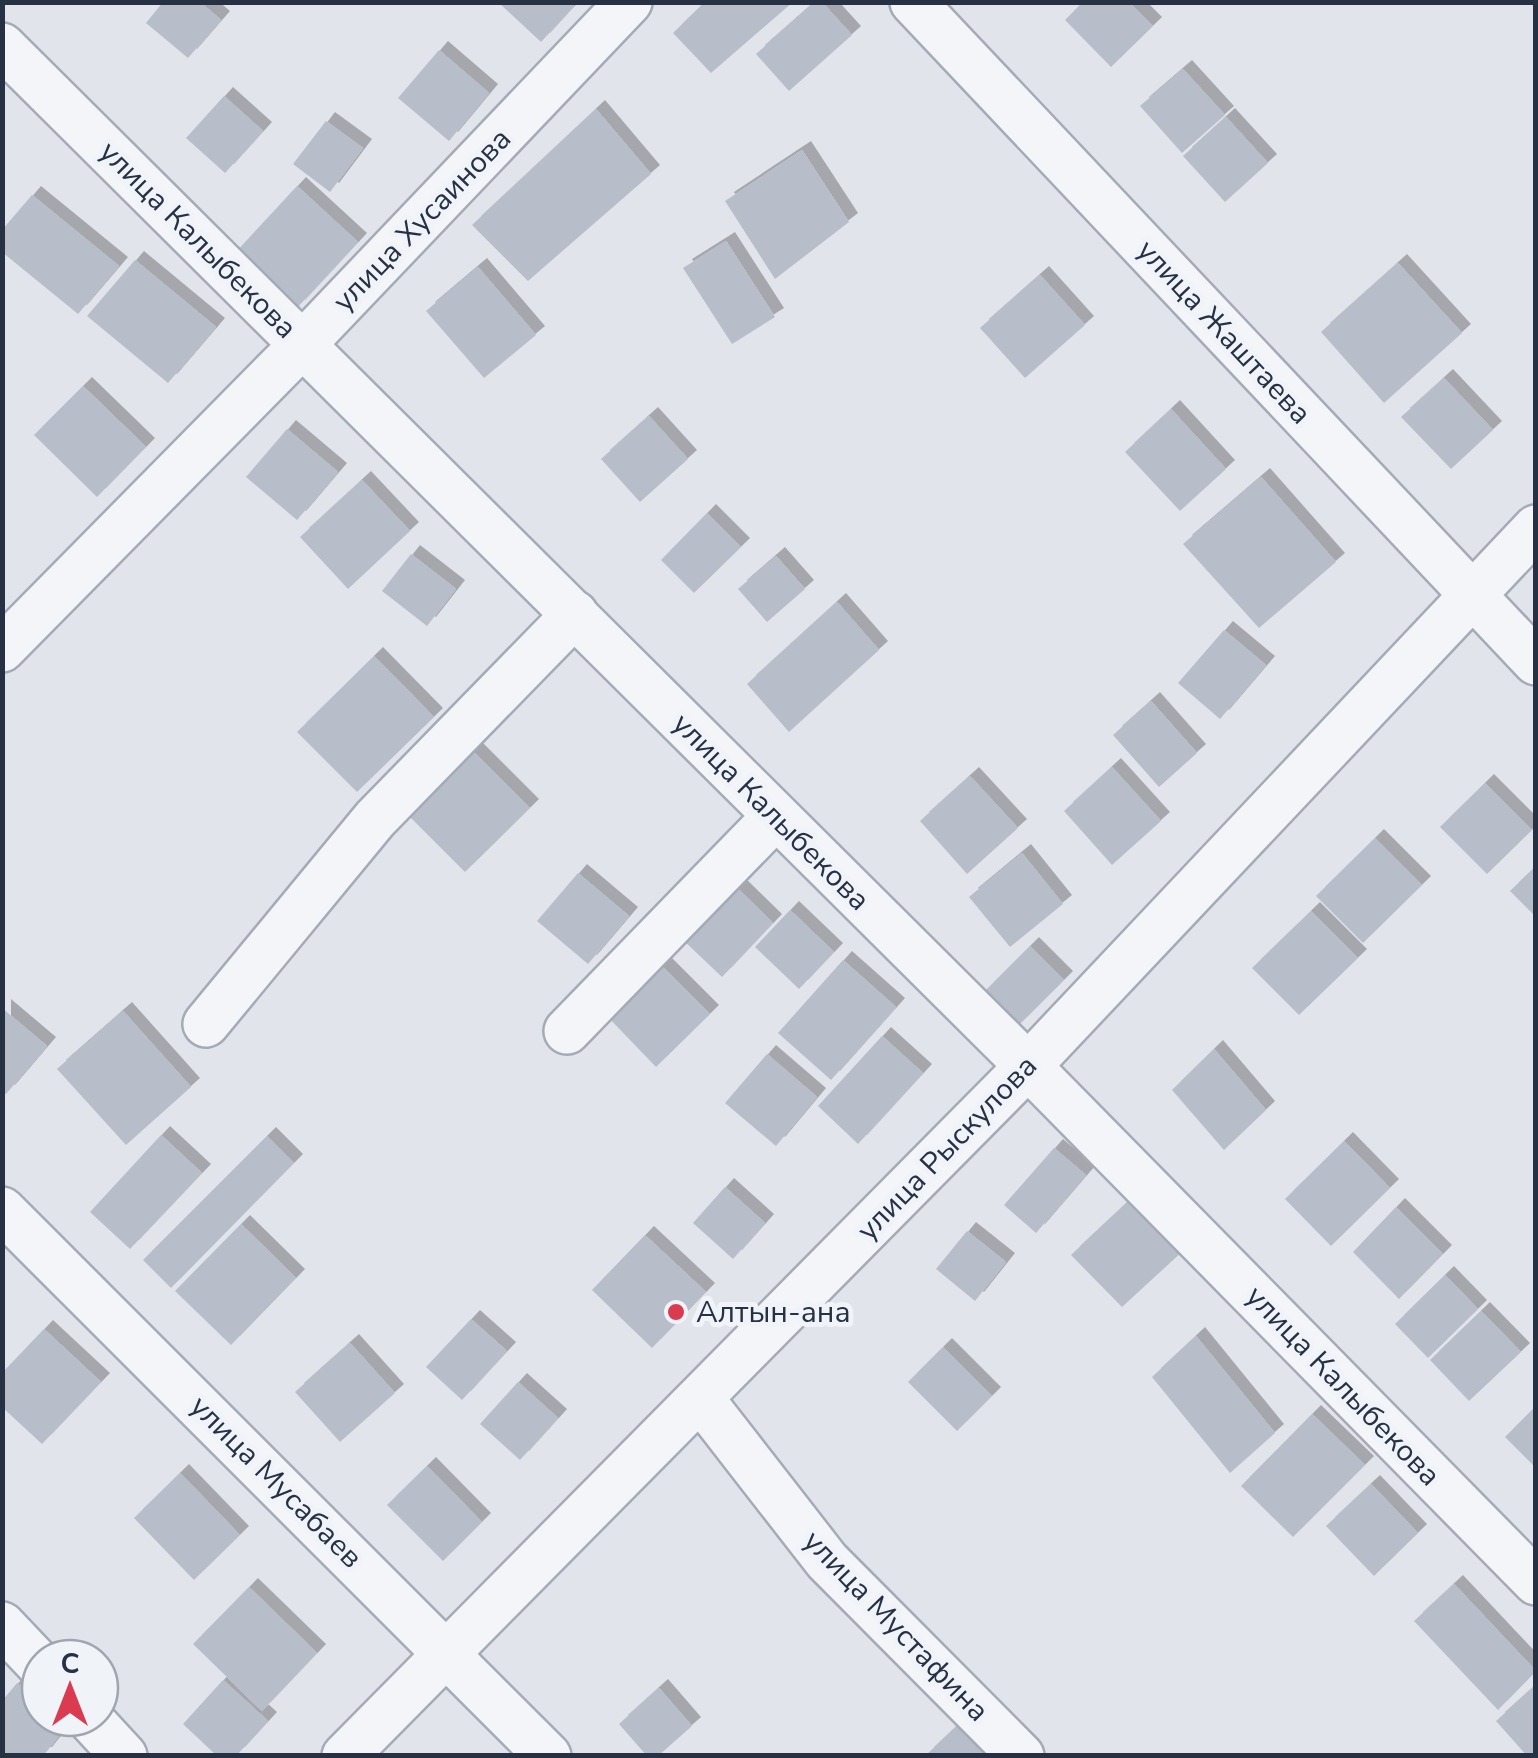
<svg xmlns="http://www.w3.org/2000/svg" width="1538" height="1758" font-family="'Nunito Sans',sans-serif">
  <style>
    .building { fill: #b7bdc9; filter: url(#shadow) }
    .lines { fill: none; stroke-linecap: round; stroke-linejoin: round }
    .minor-casing { stroke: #a5abb6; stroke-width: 50 }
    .minor { stroke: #f4f5f8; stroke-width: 45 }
    .poi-dot { fill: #da3b50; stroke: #f0f3f8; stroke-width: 4 }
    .labels { text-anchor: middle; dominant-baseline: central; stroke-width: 10; stroke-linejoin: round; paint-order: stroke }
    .street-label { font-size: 30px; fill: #273144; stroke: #f0f3f8 }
    .poi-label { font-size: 30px; fill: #273144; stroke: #f0f3f8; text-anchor: start }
  </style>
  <defs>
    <filter id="shadow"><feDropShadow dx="9" dy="-9" stdDeviation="0" flood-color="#0004"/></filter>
  </defs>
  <rect width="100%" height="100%" fill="#e1e4eb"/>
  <g class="building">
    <polygon points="163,2 200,2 221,20 188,58 146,23"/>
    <polygon points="498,2 570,2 574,6 541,42"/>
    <polygon points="705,2 793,2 711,73 673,33"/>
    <polygon points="815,2 822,2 852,35 789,91 756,54"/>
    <polygon points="1083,2 1129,2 1153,26 1111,67 1065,20"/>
    <polygon points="439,50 489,93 449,141 398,98"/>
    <polygon points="1183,69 1225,115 1182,153 1140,106"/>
    <polygon points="224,96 263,131 225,173 186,138"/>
    <polygon points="596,109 651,174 528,281 472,225"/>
    <polygon points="1226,117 1268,163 1225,202 1183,156"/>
    <polygon points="326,121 363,148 330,192 293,164"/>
    <polygon points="802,150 849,222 775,279 725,201"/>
    <polygon points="297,186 358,242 296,309 235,253"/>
    <polygon points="32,195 119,266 78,314 2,252 2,230"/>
    <polygon points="726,241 775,317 732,344 683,268"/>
    <polygon points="135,260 216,327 168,383 87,316"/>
    <polygon points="1398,263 1462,333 1384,403 1321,332"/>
    <polygon points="478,267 536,335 484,378 426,311"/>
    <polygon points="1040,275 1085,325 1025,378 980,328"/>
    <polygon points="1444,378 1493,430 1451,469 1401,417"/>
    <polygon points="83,386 146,447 97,497 34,435"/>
    <polygon points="1171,409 1226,469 1180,511 1125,452"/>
    <polygon points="649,416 688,459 640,502 601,459"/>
    <polygon points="287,429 338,472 297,520 246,477"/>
    <polygon points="1261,477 1336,562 1259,628 1183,544"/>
    <polygon points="362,480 410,531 348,589 300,537"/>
    <polygon points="707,513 741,547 694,593 661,560"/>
    <polygon points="411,554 456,589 427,626 382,591"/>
    <polygon points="776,556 805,589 767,622 738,589"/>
    <polygon points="837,602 879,650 789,732 747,684"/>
    <polygon points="1224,630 1266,665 1220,719 1178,683"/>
    <polygon points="374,656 434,717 357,792 297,732"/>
    <polygon points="1151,701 1197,753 1159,787 1113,735"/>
    <polygon points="461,739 530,808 465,872 396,803"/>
    <polygon points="1112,767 1161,821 1112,865 1064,811"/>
    <polygon points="970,776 1018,828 967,874 920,821"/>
    <polygon points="1485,783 1532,830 1487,874 1440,827"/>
    <polygon points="1375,838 1422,885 1363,943 1316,896"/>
    <polygon points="1022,853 1063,904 1010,947 969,897"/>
    <polygon points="1536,866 1536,917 1510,891"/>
    <polygon points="578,873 629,916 588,964 537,921"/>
    <polygon points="733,884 773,923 722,977 681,938"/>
    <polygon points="790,910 834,952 799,989 755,947"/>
    <polygon points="1311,911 1358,958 1299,1015 1252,968"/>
    <polygon points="1030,946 1064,980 1018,1026 984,992"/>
    <polygon points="843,960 896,1007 831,1080 778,1033"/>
    <polygon points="660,964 710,1014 656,1067 607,1016"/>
    <polygon points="2,1008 47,1046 6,1094 2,1091"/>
    <polygon points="123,1011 191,1087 126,1145 57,1069"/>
    <polygon points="882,1036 923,1073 858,1144 818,1106"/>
    <polygon points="1214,1049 1266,1110 1224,1150 1172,1090"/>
    <polygon points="767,1054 817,1097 776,1146 725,1103"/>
    <polygon points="161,1135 202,1173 130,1249 90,1212"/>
    <polygon points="267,1136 294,1163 171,1288 143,1260"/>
    <polygon points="1344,1141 1390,1188 1331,1246 1285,1199"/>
    <polygon points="1054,1148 1086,1175 1036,1233 1004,1205"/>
    <polygon points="725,1187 765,1223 733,1259 693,1223"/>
    <polygon points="1133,1197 1184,1250 1122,1307 1071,1255"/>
    <polygon points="1396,1207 1443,1254 1399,1299 1353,1252"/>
    <polygon points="241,1224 296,1278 231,1345 175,1291"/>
    <polygon points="967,1231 1006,1262 975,1301 936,1269"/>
    <polygon points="645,1235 706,1292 652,1348 592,1290"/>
    <polygon points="1445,1275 1478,1309 1428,1358 1395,1324"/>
    <polygon points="1481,1311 1521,1352 1469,1401 1430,1360"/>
    <polygon points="471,1319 507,1351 462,1400 426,1367"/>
    <polygon points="44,1329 101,1382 42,1444 2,1407 2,1373"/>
    <polygon points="1196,1336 1275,1433 1230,1473 1152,1377"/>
    <polygon points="350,1343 395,1393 340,1442 295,1392"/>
    <polygon points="943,1347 992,1396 957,1431 908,1382"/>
    <polygon points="518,1382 558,1418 520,1460 480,1424"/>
    <polygon points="1536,1406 1536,1468 1505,1437"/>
    <polygon points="1312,1414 1365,1465 1293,1537 1241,1486"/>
    <polygon points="427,1466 482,1522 443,1561 387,1505"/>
    <polygon points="180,1473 240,1535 194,1580 134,1518"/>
    <polygon points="1371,1484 1418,1533 1374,1576 1326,1526"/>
    <polygon points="1454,1584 1536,1671 1498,1710 1414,1621"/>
    <polygon points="249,1587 317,1653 262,1711 193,1644"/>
    <polygon points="223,1680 268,1721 236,1756 217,1756 183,1724"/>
    <polygon points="17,1683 40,1703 40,1718 58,1718 67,1726 43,1756 2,1756 2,1701"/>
    <polygon points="1536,1685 1536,1756 1527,1756 1496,1721"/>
    <polygon points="659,1688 692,1726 658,1756 647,1756 619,1724"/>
    <polygon points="961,1722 993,1756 925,1756"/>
  </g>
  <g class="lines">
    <defs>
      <g id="minor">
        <polyline points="913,2 1536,662"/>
        <polyline points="2,46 1028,1066 1536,1582"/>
        <polyline points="2,649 303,344 629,2"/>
        <polyline points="206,1024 375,819 575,614"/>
        <polyline points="567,1031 774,818"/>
        <polyline points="2,1210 548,1756"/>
        <polyline points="701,1399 827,1561 1021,1756"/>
        <polyline points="2,1625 40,1665"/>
        <polyline points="89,1718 124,1756"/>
        <polyline points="345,1756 1028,1066 1536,528"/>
      </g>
    </defs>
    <use href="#minor" class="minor-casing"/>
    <use href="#minor" class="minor"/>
  </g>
  <circle class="poi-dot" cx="676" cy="1312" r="10"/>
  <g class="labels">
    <g class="street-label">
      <text transform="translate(422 220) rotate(-46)">улица Хусаинова</text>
      <text transform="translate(198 240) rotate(45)">улица Калыбекова</text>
      <text transform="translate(1224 332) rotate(47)">улица Жаштаева</text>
      <text transform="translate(771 812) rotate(45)">улица Калыбекова</text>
      <text transform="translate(947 1148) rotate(-46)">улица Рыскулова</text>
      <text transform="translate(1343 1386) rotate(46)">улица Калыбекова</text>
      <text transform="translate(276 1482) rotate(45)">улица Мусабаев</text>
      <text transform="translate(896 1626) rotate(46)">улица Мустафина</text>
    </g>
    <g class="poi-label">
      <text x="696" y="1312">Алтын-ана</text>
    </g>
  </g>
  <rect width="1538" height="1758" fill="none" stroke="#273144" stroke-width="10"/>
  <g transform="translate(70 1688)"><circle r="48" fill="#f0f3f8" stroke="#a0a5b0" stroke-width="2.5"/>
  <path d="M0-8L18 38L0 25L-18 38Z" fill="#da3b50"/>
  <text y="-15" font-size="28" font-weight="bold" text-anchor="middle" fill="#273144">С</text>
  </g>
</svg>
